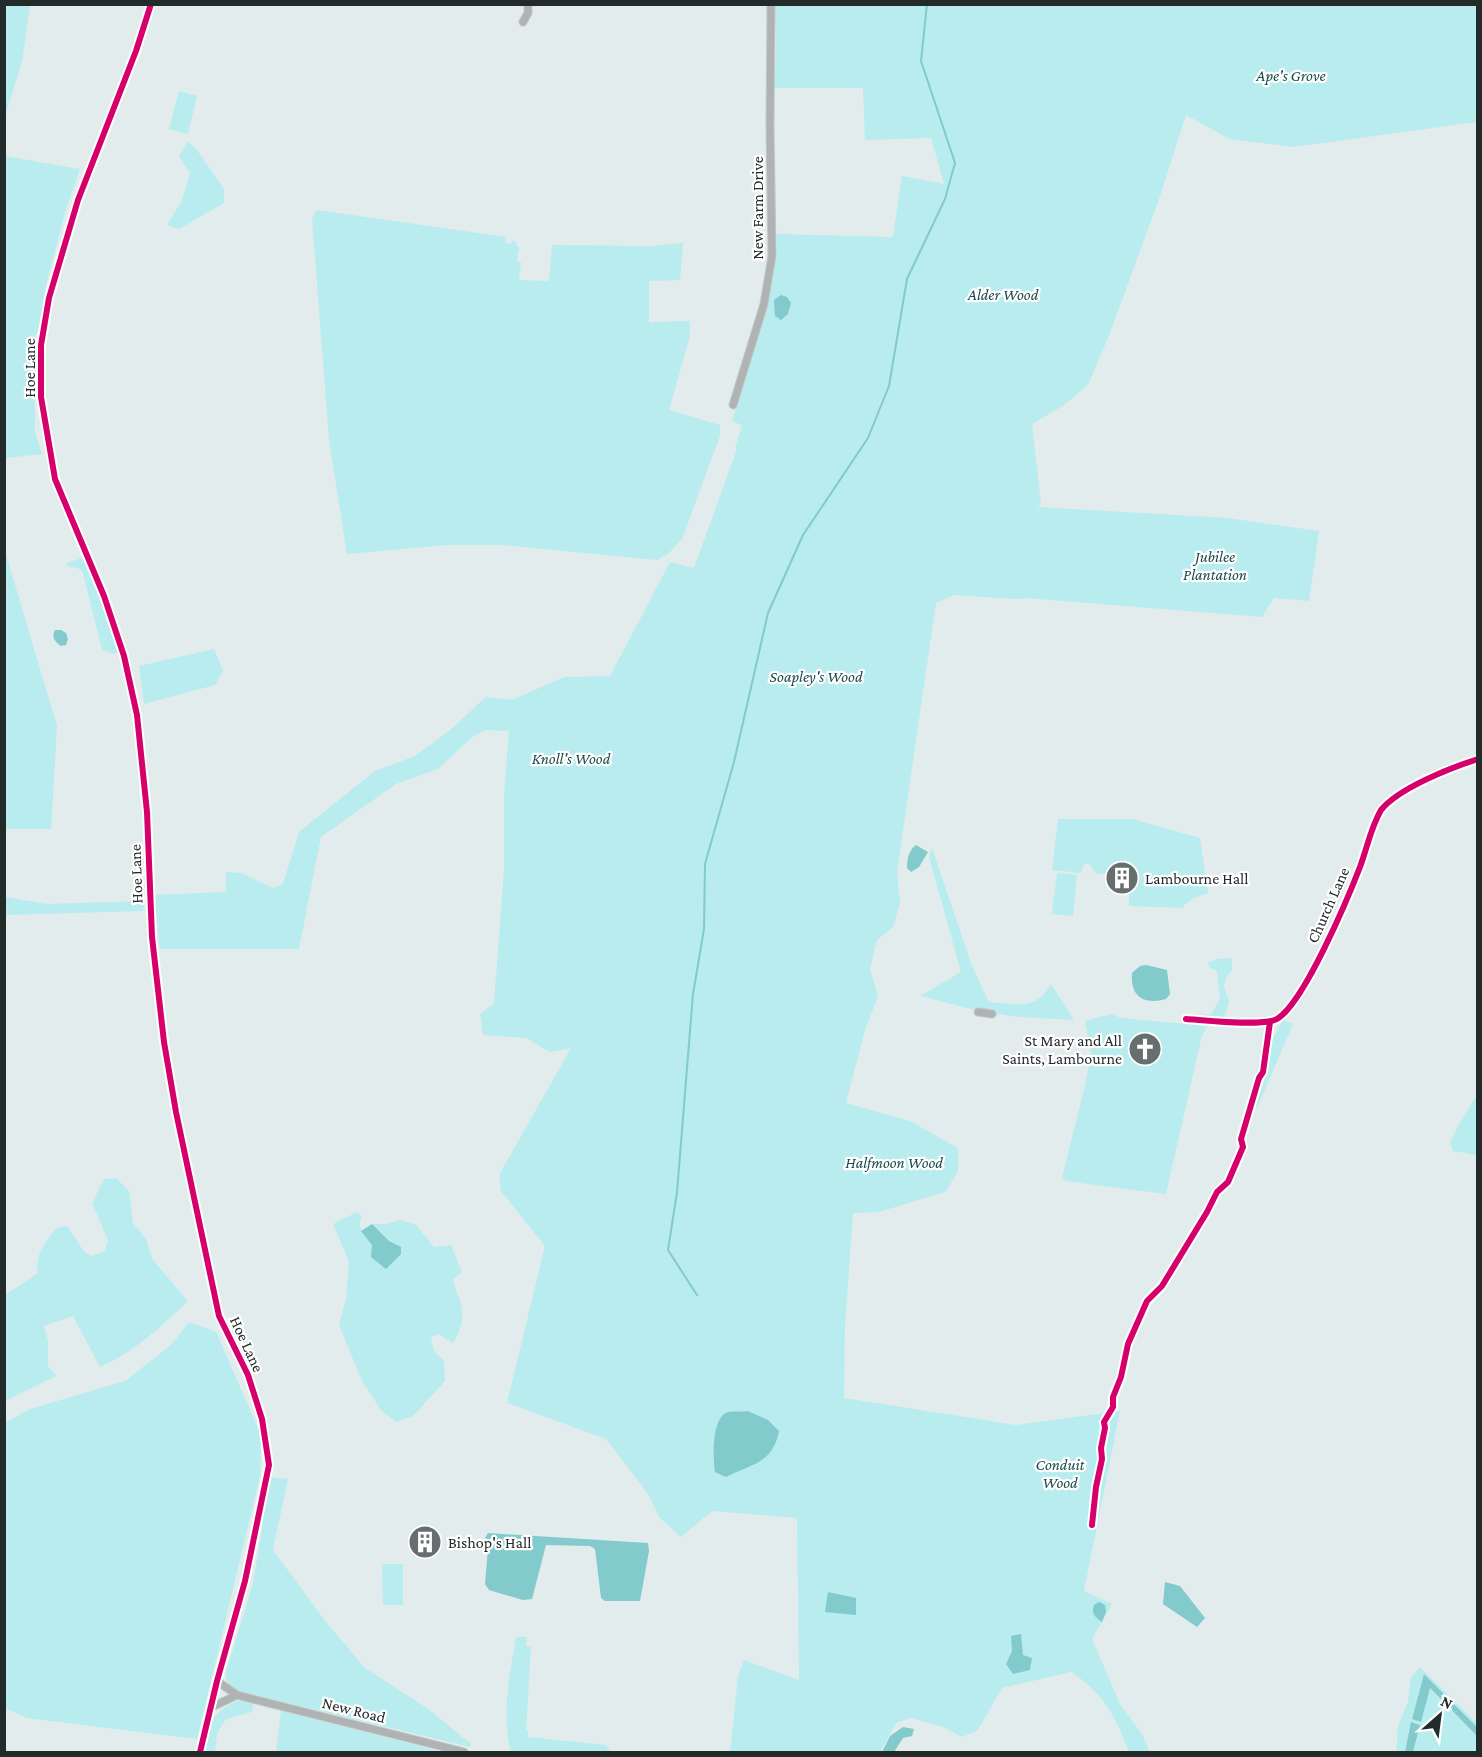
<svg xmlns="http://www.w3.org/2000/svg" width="1482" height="1757" font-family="'Crimson Pro',serif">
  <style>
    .green { fill: #b8ecee }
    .water { fill: #82cacc }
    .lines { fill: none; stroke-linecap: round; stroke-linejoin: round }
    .stream { stroke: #82cacc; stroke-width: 2 }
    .street-casing { stroke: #c0c8c8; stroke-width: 9 }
    .street { stroke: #b0b3b3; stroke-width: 7 }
    .cycleway-casing { stroke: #fff; stroke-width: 10 }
    .cycleway { stroke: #d6006c; stroke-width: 6 }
    .labels { text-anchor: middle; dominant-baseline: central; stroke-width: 4.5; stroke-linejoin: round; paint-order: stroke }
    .park-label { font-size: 16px; font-style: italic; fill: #1d4a4b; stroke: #fff }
    .street-label { font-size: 16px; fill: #232a2a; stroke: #fff }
    .poi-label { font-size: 16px; fill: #232a2a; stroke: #fff; text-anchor: start }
  </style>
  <rect width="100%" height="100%" fill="#e2ecec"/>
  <g class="green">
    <polygon points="5,4 30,5 22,61 5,117"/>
    <path d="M774,5h703v117l-184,25 -63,-8 -44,-24 -27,84 -49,134 -22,52 -24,20 -32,19 9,81 -4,2 191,11 91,13 -10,70 -35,-3 -12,19 -236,-19 -11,1 -61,-4 -18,8 -39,269 3,30 -7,25 -16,13 -7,29 8,27 -13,34 -19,73 64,18 48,27v24l-13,20 -66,20 -26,1 -8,112 -1,73 172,27 104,-14 -36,180 28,13 -20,35 28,65 22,30 8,18h-21c-13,-35 -25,-59 -58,-80l-69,16 -24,42 -16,7 -19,-10 -33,-9 -14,5 -16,29h-150l8,-76 6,-16 55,20 -2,-162 -85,-7 -31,26 -21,-19 -14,-27 -40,-52 -99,-36 38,-157 -44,-55 -2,-16 72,-127 -21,4 -24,-14 -43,-3 -3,-21 14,-11 10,-133v-74l5,-65 -24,-1 -14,8 -33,31 -42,15 -75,53 -22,112h-139l-6,-54 72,-3v-20l15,1 32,15 10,-4 16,-52 76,-61 40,-15 34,-25 37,-34 26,3 52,-23 46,-1 60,-114 24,6 43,-119 -2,-1 7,-23 -10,-4 36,-115 8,-46 1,-26 116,3 9,-61 42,8 -13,-46 -66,2 -2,-52h-88l1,-56z"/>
    <polygon points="179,91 197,96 188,134 169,129"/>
    <polygon points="188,141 197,150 224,189 224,203 179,229 167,225 182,200 190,173 179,157"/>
    <polygon points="4,156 80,169 66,209 47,281 39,326 34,341 35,432 42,454 5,458"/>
    <polygon points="317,210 506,237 506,243 511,244 512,241 515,241 520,251 518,251 517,262 521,262 519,280 549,281 552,245 650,246 683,243 680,280 649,281 649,322 690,321 690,336 669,410 720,425 720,436 682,539 669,553 657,560 503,545 448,545 347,554 329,440 312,219"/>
    <polygon points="5,551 57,726 51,829 5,829"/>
    <polygon points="85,557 119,652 113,654 102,649 83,573 80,569 67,566 67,563"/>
    <polygon points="214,649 223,671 215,685 144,704 139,666"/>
    <polygon points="1058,819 1133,819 1200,838 1208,893 1194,898 1184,905 1184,908 1129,906 1129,888 1138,887 1137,868 1113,868 1104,874 1096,874 1089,863 1083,865 1081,873 1052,870"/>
    <path d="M932,848l40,118 17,36c26,2 48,9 62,-18l23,36 -56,-3 -43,-7 -55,-14 41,-24 -32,-115z"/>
    <polygon points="1057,873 1077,875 1073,916 1052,914"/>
    <polygon points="5,897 46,904 145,901 143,911 5,915"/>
    <polygon points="1232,958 1232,970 1226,978 1224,986 1229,1002 1224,1019 1199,1018 1198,1014 1211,1015 1220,999 1217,971 1210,968 1208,963 1217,959"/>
    <polygon points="1111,1014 1121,1018 1208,1026 1202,1035 1166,1194 1066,1181 1062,1178 1085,1085 1091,1053 1085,1021"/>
    <polygon points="1283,1020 1293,1024 1257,1108 1249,1104 1261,1054 1272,1041"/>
    <path d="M1477,1095v60l-24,-4 -3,-8c7,-17 17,-32 27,-48z"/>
    <path d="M116,1178l13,13 4,32 13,16 6,20 36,42c-26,25 -54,51 -88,66l-27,-51 -29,10 4,15v25l8,10 -51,25v-106l33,-22c-4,-18 8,-32 19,-45l10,-2 16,24 8,6 14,-5 3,-11 -16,-37 12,-24z"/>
    <path d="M357,1212l5,4 -3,9 13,20 17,-4 -17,-17h14l14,-4 15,4 19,23 17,-2 11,27 -9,8c2,10 8,20 9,29 2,12 -3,24 -9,34l-15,-9 -7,3 3,14 10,10 1,20 -32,35 -17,6 -15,-12 -19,-29 -23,-56 7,-26 3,-38 -16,-37z"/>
    <polygon points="189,1322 216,1332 261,1435 260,1476 197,1739 26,1718 5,1708 5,1423 30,1409 125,1381 171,1345"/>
    <path d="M270,1477l18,2 -15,71 53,72 39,46 62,40 44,36 -1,3 -232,-56c-7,-5 -14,-9 -12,-19l27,-88z"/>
    <polygon points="382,1564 403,1564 403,1605 383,1605"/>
    <path d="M516,1637h11l-1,9 5,1 -5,83 2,1v6l78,8 5,7h-100c-10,-36 -1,-79 5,-115z"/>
    <polygon points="1420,1667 1477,1723 1477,1727 1424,1674 1412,1719 1421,1722 1429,1688 1477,1736 1477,1752 1413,1752 1420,1725 1412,1722 1405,1752 1396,1752 1398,1726 1408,1702 1411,1677"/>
    <path d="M241,1700l12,3 -1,9 -26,7 -9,14 -2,19h-11c3,-26 10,-44 37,-52z"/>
    <polygon points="281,1711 443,1752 276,1752"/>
  </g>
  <g class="water">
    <polygon points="781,295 787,297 791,303 788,314 781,320 775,316 774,300"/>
    <path d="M55,630h6l5,3 2,6 -2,6 -5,1c-6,-4 -10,-9 -6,-16z"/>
    <path d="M916,845l12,7 -9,15 -8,5 -4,-4c0,-9 2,-18 9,-23z"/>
    <path d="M1146,965l21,5 3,24 -4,5c-22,6 -36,-2 -34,-26l8,-7z"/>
    <polygon points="372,1224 389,1241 401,1247 401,1254 386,1269 371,1257 372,1245 361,1231"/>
    <path d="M748,1411l20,9 11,11c-6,32 -27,33 -53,46l-11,-5c-2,-14 -4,-55 13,-60 6,-1 13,0 20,-1z"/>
    <polygon points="488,1533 648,1543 649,1551 640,1601 605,1601 601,1598 595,1549 590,1546 546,1545 532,1599 523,1600 489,1590 485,1584 488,1548 485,1538"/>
    <polygon points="1165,1582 1180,1586 1205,1618 1197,1627 1163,1604"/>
    <polygon points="828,1592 856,1598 856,1615 825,1612"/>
    <path d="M1099,1602l6,3 1,7 -4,10c-7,-5 -11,-8 -8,-17z"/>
    <polygon points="1021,1634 1023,1655 1032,1658 1030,1670 1013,1674 1006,1664 1012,1651 1011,1636"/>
    <polygon points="1424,1674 1477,1727 1477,1736 1430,1688 1421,1722 1412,1719"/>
    <polygon points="1411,1722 1420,1725 1413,1752 1405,1752"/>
    <polygon points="903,1727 914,1729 912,1736 903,1738 894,1752 882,1752 890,1736"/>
  </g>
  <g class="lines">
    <polyline class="stream" points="697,1295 668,1250 677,1192 693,994 704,929 705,864 734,762 768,613 803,535 868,438 889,386 907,279 945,199 955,163 921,61 927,4"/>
    <defs>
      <g id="street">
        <polyline points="151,4 136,51 78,200 49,298 41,345 41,397 55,479 104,596 124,656 137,715 147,812 152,937 164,1042 176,1112 219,1316 248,1375 262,1419 269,1465 245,1581 217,1681 200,1752"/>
        <polyline points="523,22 528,13 528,4"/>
        <polyline points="733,405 764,304 772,256 770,125 771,4"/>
        <polyline points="978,1012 992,1014"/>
        <path d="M1186,1019c17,1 78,8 91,0 27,-16 71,-121 83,-152 7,-19 11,-40 21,-57 18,-22 69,-42 97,-51"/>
        <polyline points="217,1681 237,1695 464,1752"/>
        <polyline points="210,1708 237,1695"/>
      </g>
    </defs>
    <use href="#street" class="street-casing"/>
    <use href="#street" class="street"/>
    <defs>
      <g id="cycleway">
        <polyline points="151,4 136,51 78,200 49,298 41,345 41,397 55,479 104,596 124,656 137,715 147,812 152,937 164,1042 176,1112 219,1316 248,1375 262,1419 269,1465 245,1581 217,1681 200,1752"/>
        <path d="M1186,1019c17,1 78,8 91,0 27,-16 71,-121 83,-152 7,-19 11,-40 21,-57 18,-22 69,-42 97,-51"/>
        <polyline points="1092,1525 1096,1487 1102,1459 1101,1448 1105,1428 1104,1422 1113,1407 1113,1397 1121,1377 1128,1344 1147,1301 1162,1286 1207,1212 1217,1192 1228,1182 1243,1147 1241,1139 1259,1078 1263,1072 1270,1022"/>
      </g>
    </defs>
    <use href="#cycleway" class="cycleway-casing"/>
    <use href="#cycleway" class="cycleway"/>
  </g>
  <defs>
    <symbol id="building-disc" viewBox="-11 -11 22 22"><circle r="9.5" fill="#666e6e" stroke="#fff"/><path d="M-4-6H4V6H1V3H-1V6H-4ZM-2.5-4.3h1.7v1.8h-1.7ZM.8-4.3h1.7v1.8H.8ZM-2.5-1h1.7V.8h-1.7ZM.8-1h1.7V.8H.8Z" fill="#fff"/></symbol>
    <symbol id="church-disc" viewBox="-11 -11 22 22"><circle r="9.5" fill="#666e6e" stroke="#fff"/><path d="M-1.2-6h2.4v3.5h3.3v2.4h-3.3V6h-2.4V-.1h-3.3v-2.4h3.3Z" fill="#fff"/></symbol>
  </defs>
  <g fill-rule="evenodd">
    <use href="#building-disc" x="1103" y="859" width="38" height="38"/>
    <use href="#church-disc" x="1126" y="1030" width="38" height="38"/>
    <use href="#building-disc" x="406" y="1523" width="38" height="38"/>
  </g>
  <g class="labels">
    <g class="park-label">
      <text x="1291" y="75">Ape's Grove</text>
      <text x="1003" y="294">Alder Wood</text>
      <text x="1215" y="556">Jubilee<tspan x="1215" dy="18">Plantation</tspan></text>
      <text x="816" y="676">Soapley's Wood</text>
      <text x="571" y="758">Knoll's Wood</text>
      <text x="894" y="1162">Halfmoon Wood</text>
      <text x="1060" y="1464">Conduit<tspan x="1060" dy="18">Wood</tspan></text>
    </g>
    <g class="street-label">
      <text transform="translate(757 208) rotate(-90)">New Farm Drive</text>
      <text transform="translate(29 368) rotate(-90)">Hoe Lane</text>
      <text transform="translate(136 874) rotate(-92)">Hoe Lane</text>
      <text transform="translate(1328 905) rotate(-66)">Church Lane</text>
      <text transform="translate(247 1344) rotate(65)">Hoe Lane</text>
      <text transform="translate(354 1710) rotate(14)">New Road</text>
    </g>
    <g class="poi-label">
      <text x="1145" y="878">Lambourne Hall</text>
      <text x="1122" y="1040" text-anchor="end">St Mary and All<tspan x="1122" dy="18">Saints, Lambourne</tspan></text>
      <text x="448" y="1542">Bishop's Hall</text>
    </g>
  </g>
  <rect width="1482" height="1757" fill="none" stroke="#232a2a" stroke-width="12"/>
  <g transform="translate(1440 1715) rotate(28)" stroke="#ffffff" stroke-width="4.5" paint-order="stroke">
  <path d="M0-4.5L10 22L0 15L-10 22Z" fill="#232a2a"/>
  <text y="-9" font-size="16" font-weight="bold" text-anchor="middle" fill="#232a2a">N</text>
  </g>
</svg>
